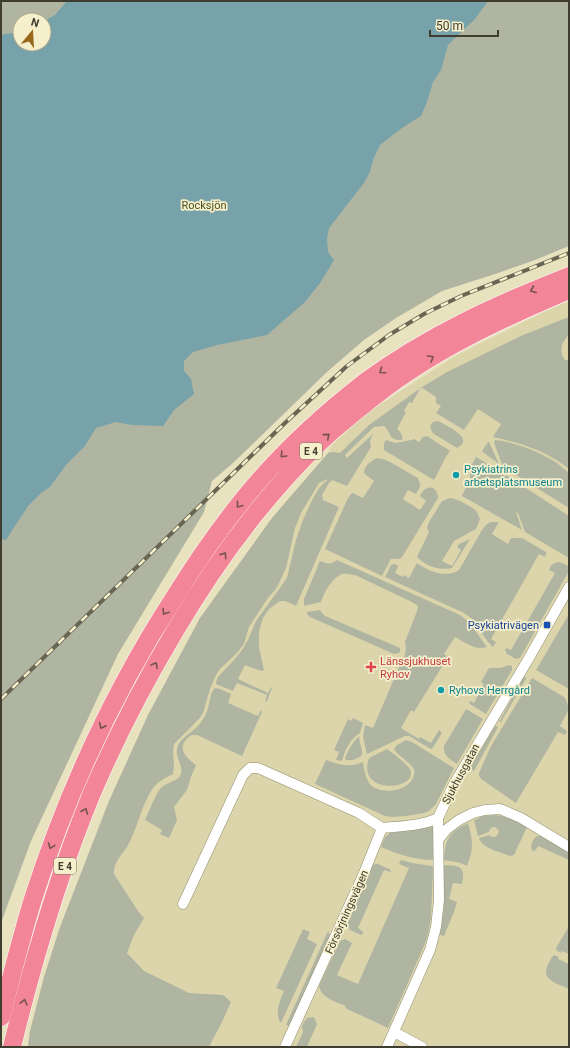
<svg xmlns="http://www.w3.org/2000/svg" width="570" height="1048" font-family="Roboto,sans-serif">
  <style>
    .built { fill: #dcd5ab }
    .green { fill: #b0b5a2; fill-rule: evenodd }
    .water { fill: #78a2a9 }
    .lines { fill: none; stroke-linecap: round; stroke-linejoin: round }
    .minor-casing { stroke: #938e6d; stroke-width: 11 }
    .motorway-casing { stroke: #fff; stroke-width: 19 }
    .minor { stroke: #fff; stroke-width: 10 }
    .motorway { stroke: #f38598; stroke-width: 18 }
    .rail-casing { stroke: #686552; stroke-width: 4 }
    .rail { stroke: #f5efcc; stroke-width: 2.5; stroke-dasharray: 8; stroke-linecap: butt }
    .oneway { stroke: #75534e }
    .culture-dot { fill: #0f9aa8; stroke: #f5efcc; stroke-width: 1.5 }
    .transit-dot { fill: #1a4fb4; stroke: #f5efcc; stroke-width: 1.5 }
    .health-dot { fill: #e0444e; stroke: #f5efcc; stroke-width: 1.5 }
    .labels { text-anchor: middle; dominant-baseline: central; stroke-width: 3.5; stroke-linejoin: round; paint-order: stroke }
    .shield { fill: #f5efcc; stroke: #76725e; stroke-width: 1 }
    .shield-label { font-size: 10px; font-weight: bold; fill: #3f3d2f }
    .park-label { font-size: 11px; fill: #49531f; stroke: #f5efcc }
    .culture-label { font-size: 11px; fill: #0d838f; stroke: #f5efcc; text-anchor: start }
    .transit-label { font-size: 11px; fill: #164399; stroke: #f5efcc; text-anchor: end }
    .health-label { font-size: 11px; fill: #be3a42; stroke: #f5efcc; text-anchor: start }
    .street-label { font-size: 11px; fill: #3f3d2f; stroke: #f5efcc }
  </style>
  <rect width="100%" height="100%" fill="#e8e2bf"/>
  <polygon class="built" points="569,301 569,1047 28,1047 30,1031 44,977 60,927 109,801 148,715 200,618 272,518 328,453 332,445 365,414 457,355 554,307"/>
  <g class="green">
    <path d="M1,1h568v245l-34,14 -37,13 -56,18 -46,27 -32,22 -36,31 -95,92 -21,18 -8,31 -86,142 -87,187 -30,82zM20,20h24v24h-24z"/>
    <path d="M569,317v18c-7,6 -11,17 -4,25h4v109c-22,-18 -48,-26 -76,-32l8,-13 -23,-15 -14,21 -28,-17 5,-7 -5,-3v-6l-15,-10 -9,16 -3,-1 -5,9 2,1 -9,17c3,3 7,6 5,11 -14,1 -10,-7 -18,-14l-10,1 -29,28 2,3 26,-24 -3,7 1,6 -24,39 -15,-6 -3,3 -7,12 1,5 16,7 -43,99 -11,-5h-5l-11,8 -6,9 -4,13v16l5,23 -3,1 -16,-6 -7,14 30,14 3,-6 1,1 -5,13 -2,1 2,-7 -30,-12 -4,8 -17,-7v-2l2,-5 16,-17 8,-10 6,-10 8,-19 31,-43 9,-38 7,-20 9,-20 8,-13 8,-8 -9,4 -18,30 -6,15 -9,40 -5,11 -5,10 -8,9 -19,29 -5,17 -7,9 -17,16 -4,6 -6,14 -7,24 -4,6 -25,25 -1,8 1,14 -1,8c-10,5 -17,8 -23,19 -10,17 -13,37 -23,54 -6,9 -14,16 -13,27l24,37 6,7 -10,17 -7,18 17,18 45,22 34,2 8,7 -9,20 -13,25h-181l2,-16 14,-54 16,-50 49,-126 39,-86 52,-97 72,-100 56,-65 5,-1 7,1 29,-28 53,-38 25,-15 76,-37z"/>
    <path d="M437,421l3,1c7,4 36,17 17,26l-23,-14 -2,-2 -2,-6 3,-4z"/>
    <path d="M427,436l23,15c-7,9 -10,19 -16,29l-50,-30v-7l2,-3 10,3 15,-3 3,-1 5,3 4,-5z"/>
    <path d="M495,440c20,2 45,12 62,23 4,3 8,7 12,10v35l-66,-41 -9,-24z"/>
    <polygon points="488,442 489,442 499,464 484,453 482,451"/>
    <polygon points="476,457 501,472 502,474 506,477 506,475 569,516 569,558 525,532 518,513 516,512 522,530 462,496 470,478 470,468"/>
    <path d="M377,458l6,1 9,4 26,15 2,6v3l-4,7 -8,-4 -5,9 17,11 6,-9 -6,-5c1,-2 2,-4 4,-6 7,-6 14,-1 14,8l-36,59 -2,2h-9l-9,17 -57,-27 22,-49 4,-6 2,-1 10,5 11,-17 -9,-7 -1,-2c1,-7 7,-11 13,-14z"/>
    <path d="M450,498c6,0 23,9 27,14 1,2 2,5 3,7l-4,10 -22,12 -12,20 10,5 9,-16 -4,-3 2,-3 11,-5 -18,29c-13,3 -26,-2 -35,-11l12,-25 -2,-4 2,-6 13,-21z"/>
    <path d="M491,522h8l-7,12 16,10 3,-6h11l24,14v2l-1,3 -6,-3 -48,85 5,3 -3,5 -5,-5 -16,-23 -8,-6 -79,-36 6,-12 3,-1 3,1 1,2 -3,6 8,4 1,-2 5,3 8,-15c11,8 29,16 42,7l23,-40 4,-5z"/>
    <path d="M337,560l123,55 9,7 18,25c-13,4 -22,-5 -32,-10l-11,17 4,3 -34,55 -3,-2 -10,18 18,11 1,-2 11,6 8,-13 3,3 -10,16 -3,-1 -20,-12h-4l-38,18 -4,-17 2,-12 8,3 27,-63v-3l4,-3 2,-11 -1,-6 12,-31 1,-5 -6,-4 -57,-27c-4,0 -8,-2 -13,-1 -10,4 -18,18 -21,28l-17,4v-7l16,-38c8,3 10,4 17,-1z"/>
    <path d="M558,562c4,1 8,2 11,5v4l-49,87 -4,1 -9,-5 -2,-4 1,-2 5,2 44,-77 -6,-3c2,-5 4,-7 9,-8z"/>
    <polygon points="320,610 322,613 325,616 398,647 400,648 400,651 399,653 394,654 310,617 307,614 307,612"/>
    <polygon points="569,614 569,689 536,670"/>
    <path d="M508,665l4,1v4l-26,44 -16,-10 -1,-2 1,-1 4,2 10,-19 -3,-2 8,-14c7,0 13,1 19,-3z"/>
    <polygon points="527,677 501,722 499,722 522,680 523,678"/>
    <polygon points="532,678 564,697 566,700 569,709 560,726 567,731 565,735 558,732 516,803 481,779 479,776 479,773 491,746"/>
    <path d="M215,688l5,1 11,5 -3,9 30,13 3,-6 1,2 -20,44 -45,-21h-5c-16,10 -9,21 4,30l-5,12 -4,13 -13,17 3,13 -8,18 -9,-4 2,-4 -17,-10c4,-8 9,-23 15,-31 4,-6 18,-8 20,-13 5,-9 -5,-17 -3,-27 3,-13 17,-16 24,-27 3,-4 6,-9 7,-14 2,-6 2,-16 7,-20z"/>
    <path d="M466,709l17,10 -26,45c-7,-5 -14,-8 -13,-18z"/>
    <path d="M353,718l10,5 -3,10c-10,6 -15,17 -18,28l-6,-1 3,-8 -5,-2 14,-31 3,2z"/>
    <polygon points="495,726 498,727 497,729 474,771 470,768"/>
    <path d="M359,736c0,7 4,12 3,19 -4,4 -10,6 -16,5l-1,-2c3,-8 8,-16 14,-22z"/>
    <path d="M406,740l6,2 42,26 -18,36 -7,7 -5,2 -18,3 -14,1 -7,-1 -70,-32 11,-24c14,5 23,8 37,2 1,7 2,14 6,21 10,13 41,9 45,-8 0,-2 1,-3 0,-6 -3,-5 -14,-13 -18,-17l-2,-3 3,-4z"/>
    <path d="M387,749c5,4 23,16 24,23 3,19 -55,22 -42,-14z"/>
    <path d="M493,815c14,1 21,5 34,12l-13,28 -4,1 -3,-1c-10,-4 -25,-7 -28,-17l11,-3 2,2h3l3,-3 1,-3 -4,-4c-3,0 -6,2 -6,5l-11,4 -4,-16 10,-4z"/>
    <path d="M468,823c5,18 6,25 -1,43l-6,-3 -17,-3c1,-21 5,-28 24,-37z"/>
    <path d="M432,827l2,1 -1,32c-18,0 -36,-6 -52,-13l4,-10 5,-4z"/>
    <path d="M537,836h5l27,17v7l-31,-14 -4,6 -3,-4c0,-5 2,-9 6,-12z"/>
    <path d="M401,860l11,3 20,3 1,2 -2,50 -3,16 -4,12 -36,82 -43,-20 1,-2c-10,-4 -25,-8 -27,-20l21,-45 5,-2 7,4 -15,32 21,9 51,-116 -10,-4z"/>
    <polygon points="375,864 378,864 391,870 390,872 384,870 358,928 363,932 363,934 361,935 350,930 346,924 372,866"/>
    <path d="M444,865c16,1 22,1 18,19l-9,-1 -4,16 8,3 -3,10 -10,24 -4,-1 4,-28z"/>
    <polygon points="569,926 569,954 562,951 561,953 556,950 556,948"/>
    <path d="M303,929l7,3 -3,7 10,5 -36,79c-7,-9 -1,-23 3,-32l-8,-3z"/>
    <polygon points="328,931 330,935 290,1026 286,1025"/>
    <path d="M554,955l5,2 -1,2 11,5v25c-7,-4 -23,-7 -23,-17 0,-5 4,-11 6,-15z"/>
    <polygon points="314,1017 317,1024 307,1047 296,1047 303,1032 302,1026 304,1022 307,1018"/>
  </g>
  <polygon class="water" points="67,1 488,1 475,19 448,45 441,70 433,82 427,102 421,116 402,128 380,145 373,160 370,172 364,183 329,228 327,239 328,252 334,260 320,283 305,302 267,335 217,345 193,352 184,361 184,371 191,379 194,394 174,410 163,426 132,425 116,422 96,428 85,446 66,465 50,487 41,493 28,506 6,540 1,539 1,36 4,34 20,32 20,44 44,44 44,21 55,15"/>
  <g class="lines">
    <defs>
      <g id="minor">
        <polyline points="439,839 447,829 459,820 473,813 485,810 500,809 521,818 569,847"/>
        <polyline points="183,904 243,775 250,768 258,768 359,813 382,828"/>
        <polyline points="394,1032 422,1047"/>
        <path d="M285,1047l79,-174 18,-45c19,-2 40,-2 56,-10"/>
        <polyline points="387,1047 430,950 436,927 439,900 438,818 454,784 529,658 569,587"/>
      </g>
      <g id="motorway">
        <path d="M1,1017c10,-39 20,-79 32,-118 34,-106 81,-208 141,-301 21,-34 43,-66 68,-97 35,-44 78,-84 123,-119 64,-47 131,-77 204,-106"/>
        <path d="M12,1047c21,-86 46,-172 80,-254 24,-56 52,-110 83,-162 40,-68 87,-132 143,-187 18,-18 38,-33 57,-48 58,-46 126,-77 194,-106"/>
      </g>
    </defs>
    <use href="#minor" class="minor-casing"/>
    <use href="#motorway" class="motorway-casing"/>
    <use href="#minor" class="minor"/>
    <use href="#motorway" class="motorway"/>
    <defs>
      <polyline id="rail" points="1,699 286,422 347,366 389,335 424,314 461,296 569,253"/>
    </defs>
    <use href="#rail" class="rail-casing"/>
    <use href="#rail" class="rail"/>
  </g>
  <defs><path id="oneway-chevron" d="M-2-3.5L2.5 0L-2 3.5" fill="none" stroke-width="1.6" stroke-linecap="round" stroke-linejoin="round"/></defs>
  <g class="oneway">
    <use href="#oneway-chevron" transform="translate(533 290) rotate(158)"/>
    <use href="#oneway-chevron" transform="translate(431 358) rotate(-31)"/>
    <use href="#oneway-chevron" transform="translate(382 371) rotate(145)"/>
    <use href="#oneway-chevron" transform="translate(327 436) rotate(-41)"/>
    <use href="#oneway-chevron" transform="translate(283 455) rotate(134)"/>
    <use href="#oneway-chevron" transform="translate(239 505) rotate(128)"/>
    <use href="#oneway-chevron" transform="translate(224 555) rotate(-55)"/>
    <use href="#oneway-chevron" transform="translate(165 612) rotate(122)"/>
    <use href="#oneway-chevron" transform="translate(155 665) rotate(-61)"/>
    <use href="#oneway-chevron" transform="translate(102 726) rotate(116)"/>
    <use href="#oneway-chevron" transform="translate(85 811) rotate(-68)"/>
    <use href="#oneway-chevron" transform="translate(51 846) rotate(110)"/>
    <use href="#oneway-chevron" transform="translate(24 1002) rotate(-76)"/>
  </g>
  <g class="culture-dot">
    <circle cx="456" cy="475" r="4"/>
    <circle cx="441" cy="690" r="4"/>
  </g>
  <rect class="transit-dot" x="543" y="621" width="8" height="8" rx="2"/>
  <path class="health-dot" d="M369 661h4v4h4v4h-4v4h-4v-4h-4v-4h4z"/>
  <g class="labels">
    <g class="shield">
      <rect x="300" y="443" width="22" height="16" rx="3"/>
      <rect x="54" y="858" width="22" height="16" rx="3"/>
    </g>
    <g class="shield-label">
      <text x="311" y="451">E 4</text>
      <text x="65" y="866">E 4</text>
    </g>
    <g class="park-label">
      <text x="204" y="205">Rocksjön</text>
    </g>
    <g class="culture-label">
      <text x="464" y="469">Psykiatrins<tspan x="464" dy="13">arbetsplatsmuseum</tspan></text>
      <text x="449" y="690">Ryhovs Herrgård</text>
    </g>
    <g class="transit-label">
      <text x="539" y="625">Psykiatrivägen</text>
    </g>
    <g class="health-label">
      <text x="380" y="661">Länssjukhuset<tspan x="380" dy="13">Ryhov</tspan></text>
    </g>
    <g class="street-label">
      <text transform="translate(461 774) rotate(-62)">Sjukhusgatan</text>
      <text transform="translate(347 912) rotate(-66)">Försörjningsvägen</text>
    </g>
  </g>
  <rect width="570" height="1048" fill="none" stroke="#3f3d2f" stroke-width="4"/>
  <g transform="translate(32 32) rotate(18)"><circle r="19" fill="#f5efcc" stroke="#aca88d"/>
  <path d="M0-3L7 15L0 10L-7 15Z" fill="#99681a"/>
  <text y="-6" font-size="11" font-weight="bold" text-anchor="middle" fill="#3f3d2f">N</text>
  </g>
  <path d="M430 30v6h68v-6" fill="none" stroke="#3f3d2f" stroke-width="2"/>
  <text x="436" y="30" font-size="12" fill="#3f3d2f" stroke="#f5efcc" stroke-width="3" paint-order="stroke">50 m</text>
</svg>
